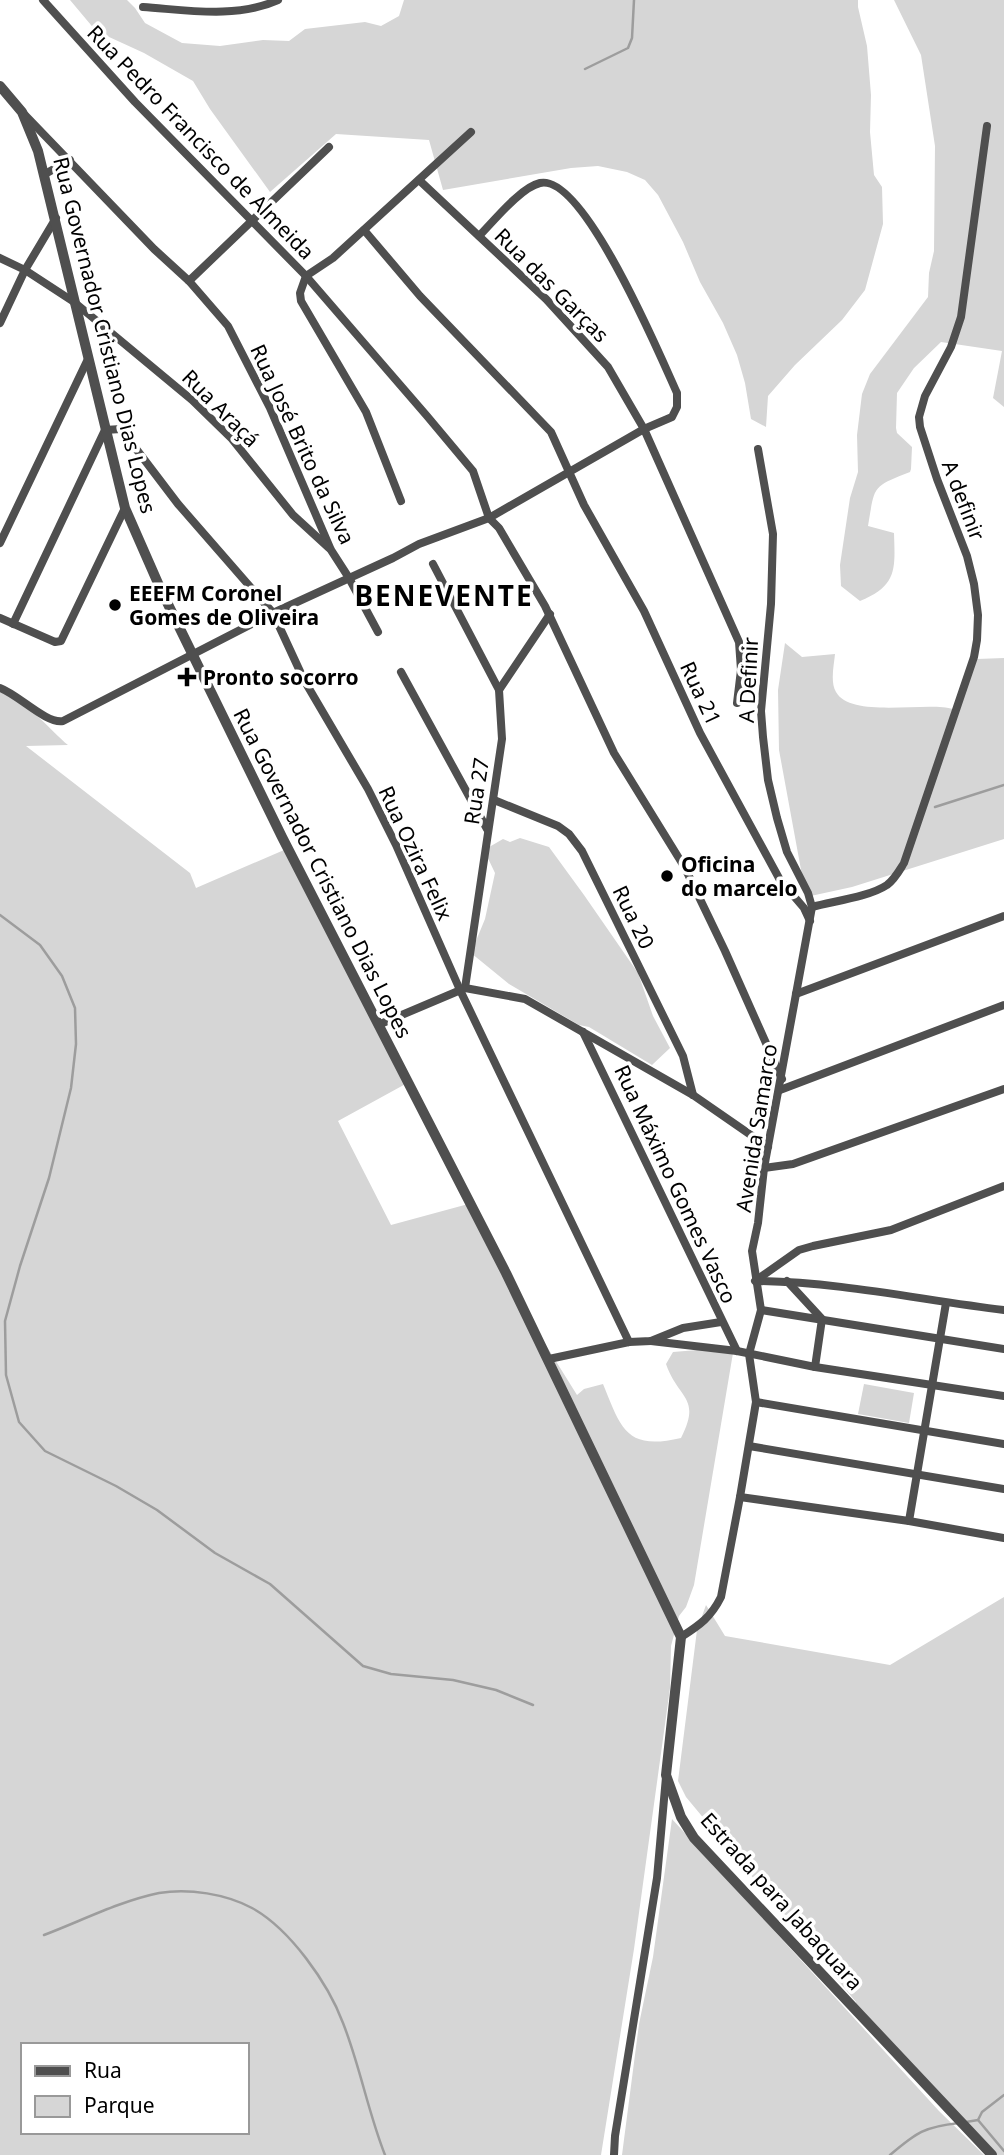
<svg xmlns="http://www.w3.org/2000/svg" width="1004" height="2155" font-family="'Noto Sans',sans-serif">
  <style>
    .green { fill: #d6d6d6; fill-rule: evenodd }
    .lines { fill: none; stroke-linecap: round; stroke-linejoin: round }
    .stream { stroke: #9d9d9d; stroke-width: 2.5 }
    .minor { stroke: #4f4f4f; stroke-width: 8 }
    .tertiary { stroke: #4f4f4f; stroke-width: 10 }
    .poi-dot { fill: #000; stroke: #fff; stroke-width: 2.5 }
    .labels { text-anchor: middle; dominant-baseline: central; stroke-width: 7; stroke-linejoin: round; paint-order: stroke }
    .street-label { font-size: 21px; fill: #000; stroke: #fff }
    .poi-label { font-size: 21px; font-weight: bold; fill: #000; stroke: #fff; text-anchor: start }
    .district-label { font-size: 28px; font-weight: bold; letter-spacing: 2px; fill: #000; stroke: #fff }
  </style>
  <rect width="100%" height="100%" fill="#fff"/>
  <g class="green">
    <polygon points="70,0 127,0 135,8 145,23 182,43 220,46 263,40 289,41 305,29 365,22 381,26 399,16 404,0 858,0 858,7 867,46 871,95 870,132 874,175 882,187 883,224 865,290 842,320 795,365 768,396 766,427 751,419 745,383 737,355 723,323 700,282 683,242 658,195 645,180 627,172 598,166 571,168 443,190 429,140 336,134 270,192 210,109 193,81 144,53 96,31"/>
    <path d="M894,0h110v407l-11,-9 9,-47 -61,-9 -27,26 -17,25 -1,35 1,5 15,14 -1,22 -1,3c-39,15 -35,14 -42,54l26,7c1,35 4,53 -34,68l-19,-15 -1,-21 10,-67 8,-26 -1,-37 5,-41 8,-20 58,-77 1,-24 5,-22 1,-105 -14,-91z"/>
    <path d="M785,643l17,14 33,-3c-1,11 -5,28 1,38 15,27 91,9 117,17l24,-50 27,-1v181l-152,48 -46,10 -27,-147 -1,-60z"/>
    <path d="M0,692c21,3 51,39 68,53l-42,1 164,127 6,15 95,-41 120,234 -73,40 53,104 81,-22 67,131 38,61 7,-6 19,-5c18,44 23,67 78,54 21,-41 -3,-39 -15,-74l7,-12 61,-5 -40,238 -8,22 -7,9 -8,30 -1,42 -36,261 -33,206h-601zM23,2045h224v87h-224z"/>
    <polygon points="520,838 549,847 584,895 638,973 653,1016 670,1048 652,1065 589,1027 579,1025 509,984 471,953 485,919 495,873 484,850 503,839 510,842"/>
    <polygon points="864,1384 914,1393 909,1423 858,1414"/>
    <polygon points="1004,1597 1004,2155 996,2155 854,2007 856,2002 686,1797 678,1781 697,1630 706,1605 725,1636 890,1665"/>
    <polygon points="672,1819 939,2111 984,2155 622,2155 639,2024 653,1957"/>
  </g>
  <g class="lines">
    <g class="stream">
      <polyline points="585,69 628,48 632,38 634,0"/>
      <polyline points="935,807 1004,785"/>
      <polyline points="0,915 40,945 62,976 75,1008 76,1044 71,1088 49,1178 20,1266 5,1321 6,1375 19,1422 45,1451 116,1486 157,1510 215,1553 270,1584 363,1666 391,1674 453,1680 496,1690 533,1705"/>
      <path d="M44,1935c37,-14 76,-34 115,-42 30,-5 67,1 93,15 38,21 76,75 91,115 17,43 25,89 42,132"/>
      <polyline points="978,2120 1004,2151"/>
      <polyline points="966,2122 978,2120 982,2112 1004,2095"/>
      <path d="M890,2155c27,-23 34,-28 69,-32"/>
    </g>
    <g class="minor">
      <polyline points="43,0 135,102 306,276 427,416 473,471 489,518 499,528 545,606 614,753 685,868 725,951 782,1079"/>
      <path d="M143,7c44,3 93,12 135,-7"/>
      <polyline points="24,114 154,249 189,281 228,326 270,408 331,550 349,578 378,632"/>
      <polyline points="45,174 70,160"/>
      <polyline points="419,180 546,299 608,367 644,429 739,642 741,670 737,703"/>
      <polyline points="364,230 420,296 551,432 584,505 644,611 700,733 780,880 804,908 810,921"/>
      <polyline points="0,258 25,270 74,302 192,400 232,439 293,515 329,548"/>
      <polyline points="306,276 300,293 301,301 366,412 401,501"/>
      <polyline points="306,276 333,258 471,132"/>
      <polyline points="189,281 329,147"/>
      <polyline points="0,323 25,270 56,218"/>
      <polyline points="0,543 88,359"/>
      <polyline points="433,564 499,690"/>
      <polyline points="0,618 55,642 61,641 125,508"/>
      <polyline points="13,624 105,430 121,429 178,504 273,613 304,680 368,789 396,845 460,990 629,1342"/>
      <polyline points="401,672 487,829"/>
      <path d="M0,688c19,7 46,36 63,33l210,-108 120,-55 26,-14 70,-26 155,-89 28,-12 5,-10v-14c-16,-35 -93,-220 -137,-210 -19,4 -47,39 -61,53"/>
      <polyline points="494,800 558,826 569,834 582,851 683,1056 693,1095"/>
      <path d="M812,907c22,-6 57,-10 75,-22 8,-6 12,-14 17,-22l70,-206 3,-17 1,-25 -4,-31 -7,-28 -30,-77 -17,-52 -1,-10 6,-21 26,-49 10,-30 26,-191"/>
      <polyline points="465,988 502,739 499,690 550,614"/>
      <polyline points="465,988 525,999 693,1095 768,1147"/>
      <polyline points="796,994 1004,916"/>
      <polyline points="378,1025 463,989"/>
      <polyline points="583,1032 737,1351"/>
      <polyline points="780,1090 1004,1005"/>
      <polyline points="764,1168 793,1164 1004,1089"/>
      <polyline points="755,1281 799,1250 813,1246 891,1230 1004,1186"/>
      <path d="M757,1281c84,1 164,19 247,29"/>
      <polyline points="787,1281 822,1319 815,1367"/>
      <polyline points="761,1310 1004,1349"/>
      <polyline points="651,1341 737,1351 815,1367 1004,1396"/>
      <polyline points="549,1359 629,1342 651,1341 683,1328 721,1322"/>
      <polyline points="756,1402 1004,1444"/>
      <polyline points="749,1446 1004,1489"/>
      <polyline points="740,1497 909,1521 1004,1538"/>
      <polyline points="909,1521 946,1303"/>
      <path d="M681,1637c19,-12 30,-20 40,-40l19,-100 16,-95 -7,-48 12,-44 -9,-59 6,-28 6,-55 48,-261 -4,-14 -21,-41 -10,-34 -9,-38 -5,-43 -2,-26 10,-107 2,-70 -15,-85"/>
      <polyline points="614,2155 615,2136 657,1878 666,1777"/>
    </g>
    <polyline class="tertiary" points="0,86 22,112 38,151 125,508 161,590 282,837 506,1273 681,1637 666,1775 681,1817 694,1838 992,2155"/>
  </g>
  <g class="poi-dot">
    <circle cx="115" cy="605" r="7"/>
    <path d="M183.5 666.5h7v7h7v7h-7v7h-7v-7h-7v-7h7z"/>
    <circle cx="667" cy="876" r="7"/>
  </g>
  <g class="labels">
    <g class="street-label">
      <text transform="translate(201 142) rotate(46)">Rua Pedro Francisco de Almeida</text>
      <text transform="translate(552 285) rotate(45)">Rua das Garças</text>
      <text transform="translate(105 335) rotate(76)">Rua Governador Cristiano Dias Lopes</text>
      <text transform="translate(221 408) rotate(45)">Rua Araçá</text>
      <text transform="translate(303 444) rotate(65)">Rua José Brito da Silva</text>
      <text transform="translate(964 500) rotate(69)">A definir</text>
      <text transform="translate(748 680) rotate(-87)">A Definir</text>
      <text transform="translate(701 693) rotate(65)">Rua 21</text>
      <text transform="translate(476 791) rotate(-81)">Rua 27</text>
      <text transform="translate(416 853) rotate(65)">Rua Ozira Felix</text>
      <text transform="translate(323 873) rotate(63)">Rua Governador Cristiano Dias Lopes</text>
      <text transform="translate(634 917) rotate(64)">Rua 20</text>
      <text transform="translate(756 1128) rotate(-81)">Avenida Samarco</text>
      <text transform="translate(676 1184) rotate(65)">Rua Máximo Gomes Vasco</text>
      <text transform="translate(782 1901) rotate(48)">Estrada para Jabaquara</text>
    </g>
    <g class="poi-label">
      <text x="129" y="593">EEEFM Coronel<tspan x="129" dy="24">Gomes de Oliveira</tspan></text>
      <text x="203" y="677">Pronto socorro</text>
      <text x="681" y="864">Oficina<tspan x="681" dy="24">do marcelo</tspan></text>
    </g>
    <g class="district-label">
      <text x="444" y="595">BENEVENTE</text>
    </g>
  </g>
  <rect x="21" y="2043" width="228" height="91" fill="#ffffff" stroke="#999999" stroke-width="2"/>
  <rect x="35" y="2066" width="35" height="10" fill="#4f4f4f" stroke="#999999" stroke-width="2"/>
  <text x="84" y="2078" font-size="21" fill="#000000">Rua</text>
  <rect x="35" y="2096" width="35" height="21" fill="#d6d6d6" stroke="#999999" stroke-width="2"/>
  <text x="84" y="2113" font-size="21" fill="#000000">Parque</text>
</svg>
